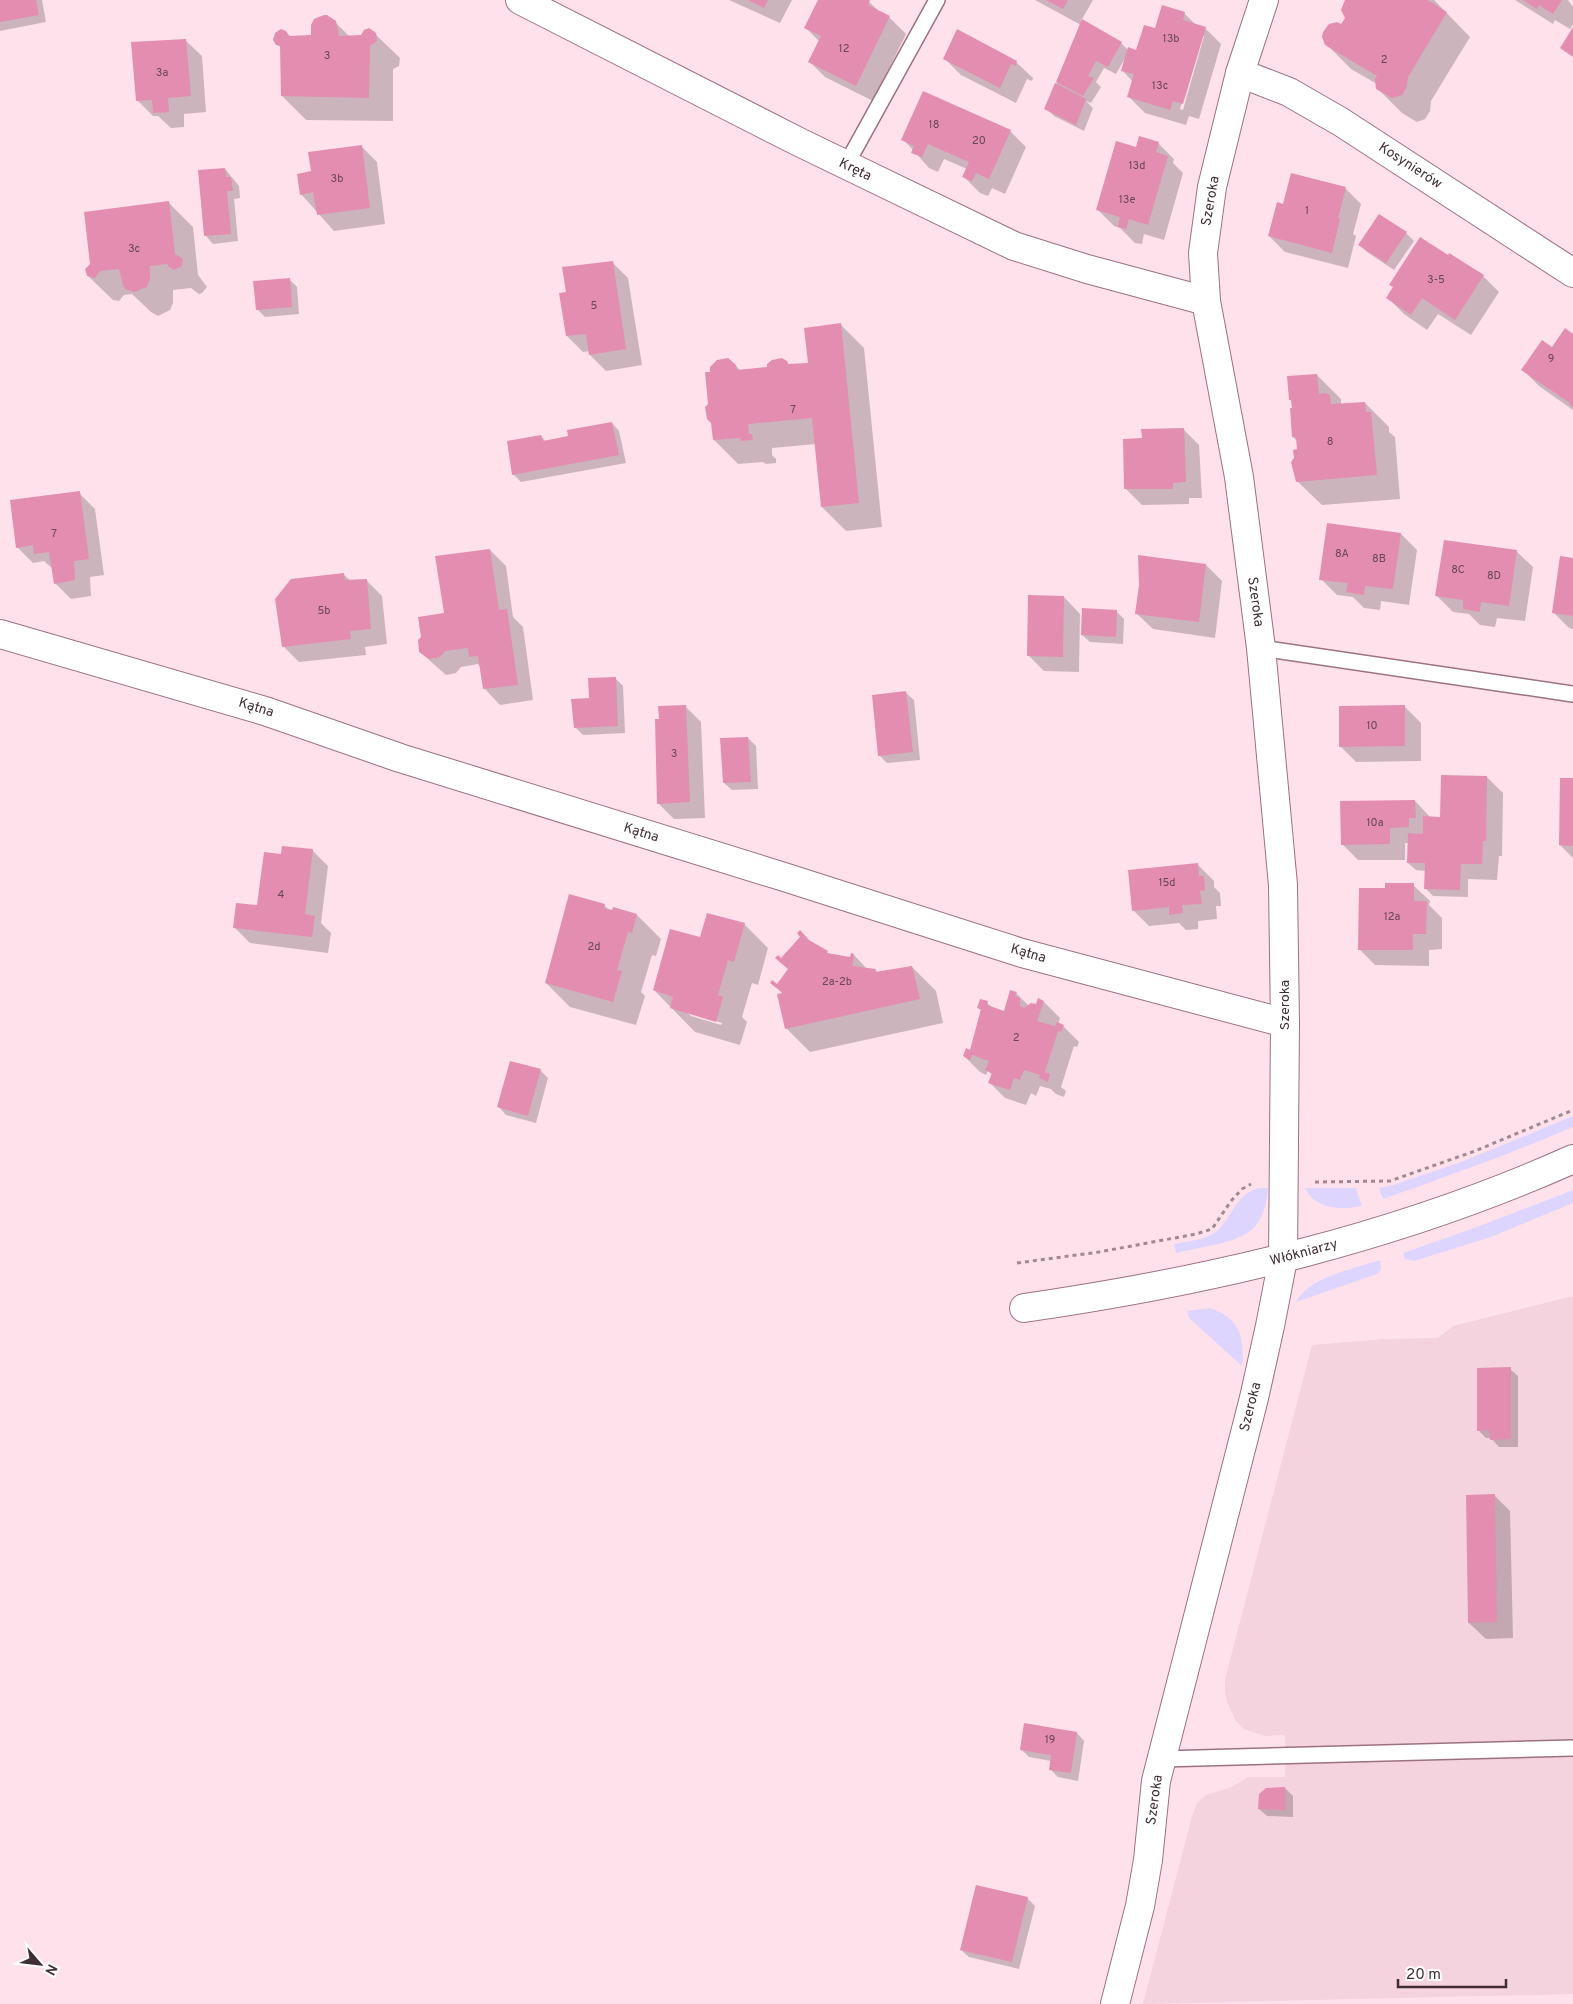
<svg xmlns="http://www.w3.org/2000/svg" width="1573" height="2004" font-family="Overpass,sans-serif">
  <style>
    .built { fill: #f4d2de }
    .green { fill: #ddd5fd }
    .shadow { fill: #0003; fill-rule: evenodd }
    .building { fill: #e38db0 }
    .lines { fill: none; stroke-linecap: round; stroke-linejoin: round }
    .service-casing { stroke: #9c7181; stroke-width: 18 }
    .minor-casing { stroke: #9c7181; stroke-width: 30 }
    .path { stroke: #a18992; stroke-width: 3; stroke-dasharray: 4 4; stroke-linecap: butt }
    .service { stroke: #fff; stroke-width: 15 }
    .minor { stroke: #fff; stroke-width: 28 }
    .labels { text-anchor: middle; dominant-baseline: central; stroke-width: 4; stroke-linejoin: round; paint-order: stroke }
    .number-label { font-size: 11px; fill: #694654 }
    .street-label { font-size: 14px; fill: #402e35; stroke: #fff }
  </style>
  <rect width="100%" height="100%" fill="#ffe1ec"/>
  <polygon class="built" points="1573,1296 1573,1994 1143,2004 1192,1816 1197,1803 1206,1795 1232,1787 1248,1777 1285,1777 1285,1735 1265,1736 1244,1729 1236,1721 1227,1702 1225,1691 1225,1679 1312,1345 1385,1339 1438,1338 1453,1326"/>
  <g class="green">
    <path d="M1573,1116v11c-62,27 -126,49 -190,72l-4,-11 14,-3 68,-23z"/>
    <path d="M1260,1188h8c-4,37 -15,48 -50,56 -14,3 -28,6 -42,9l-2,-9c14,-3 35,-4 45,-15 15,-15 18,-37 41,-41z"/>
    <path d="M1305,1188h51l6,18c-21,4 -46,4 -57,-18z"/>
    <polygon points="1573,1190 1573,1203 1491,1237 1414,1261 1405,1259 1403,1253 1477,1227"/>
    <path d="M1380,1260l1,9 -4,5 -81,28c14,-26 58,-33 84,-42z"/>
    <path d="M1209,1308c30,8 36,30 33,58l-53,-48 -2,-7z"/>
  </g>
  <g class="shadow">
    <polygon points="0,0 42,0 46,22 0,31"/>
    <polygon points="729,0 792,0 780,23"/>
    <polygon points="819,0 867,0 882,14 890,18 906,34 873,101 825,77 809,61 819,41 806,28"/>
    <path d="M1035,0h58l-12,21 40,22 7,7 9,1 19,-21 28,-17 12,12 9,3 16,16 -22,75 -10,-3 -3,9 -41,-12 -16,-16 4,-15 -11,-12 2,-10 -8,14 -12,-6 -8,14 5,5 -10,16 -5,-2 7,7 -9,23 -30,-15 -8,-8 35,-83zM1202,36h2l-21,74 -3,-1z"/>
    <polygon points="1348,0 1434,0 1470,37 1431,101 1430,111 1425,119 1417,122 1402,113 1378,89 1377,84 1351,69 1327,45 1346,18 1342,10 1344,3"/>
    <polygon points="1515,0 1568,0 1573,7 1573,24 1570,29 1555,20 1553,24"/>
    <polygon points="335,22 350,37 375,34 400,58 399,66 393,69 393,121 306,120 282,96 281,48 277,44 286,32 291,37 312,36"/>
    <polygon points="185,40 202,56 206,112 184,114 184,127 171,128 158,116 153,116 137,100"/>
    <polygon points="945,59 1016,62 1033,78 1032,81 1027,79 1016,103 961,75"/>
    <polygon points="1010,131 1026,147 1005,194 992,188 988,196 980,193 964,177 967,169 944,159 938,172 929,168 903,139"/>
    <polygon points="1158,143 1174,159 1173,163 1183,173 1164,240 1144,234 1142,244 1135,243 1120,228 1114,226 1098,210 1137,148"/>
    <polygon points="361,146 377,162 385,224 334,231 301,194"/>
    <polygon points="225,169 239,186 240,198 234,199 238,241 213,244 206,236 200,171"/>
    <polygon points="1345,188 1361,204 1353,234 1356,236 1348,268 1285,252 1269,236 1284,205"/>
    <polygon points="169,203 193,227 198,275 207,287 202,293 199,294 191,288 173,290 173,303 170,310 158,316 151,312 132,294 124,295 119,301 113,300 88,276"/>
    <polygon points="1406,233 1414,241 1394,270 1367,252 1359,244"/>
    <polygon points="612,262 628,278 642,365 606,371 590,355 590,351 583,352 567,336 568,293"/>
    <polygon points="1483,276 1499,292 1471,335 1438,314 1427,330 1404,314 1388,298"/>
    <polygon points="290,280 297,287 299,314 265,317 257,309"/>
    <polygon points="840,324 864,348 882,527 846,531 822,507 816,444 772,448 772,455 776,459 776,463 766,464 763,462 738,464 714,440 736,366 740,370 768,368 787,362 790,365 810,364"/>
    <polygon points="1573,335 1573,410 1539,386 1523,370"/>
    <polygon points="1317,375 1341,399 1341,405 1365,403 1389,427 1389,432 1395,437 1400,499 1322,505 1297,481 1298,442 1293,437 1293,402 1290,400"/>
    <polygon points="612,423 619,431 626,463 521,482 513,474 541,436 546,442 569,438"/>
    <polygon points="1183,429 1199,445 1202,498 1189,498 1189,504 1142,505 1126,489 1143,439"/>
    <polygon points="79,493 95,509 104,575 90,577 91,596 71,599 55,583 53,569 44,561 33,563 17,547"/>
    <polygon points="1401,534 1417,550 1409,605 1381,601 1380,610 1364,608 1353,597 1337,595 1321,579"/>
    <polygon points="490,550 506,566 513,617 523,627 533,700 500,705 484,688 481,668 478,664 461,667 456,673 446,675 420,652"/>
    <polygon points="1516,551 1533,567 1525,621 1497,618 1495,627 1480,625 1469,614 1453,612 1437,596"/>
    <polygon points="1573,559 1573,629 1569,628 1553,612"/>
    <polygon points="1206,565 1222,581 1215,638 1153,629 1136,613"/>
    <polygon points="343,574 351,581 366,580 382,596 387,644 365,647 366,655 299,662 283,646"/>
    <polygon points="1064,597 1080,614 1079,672 1044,671 1028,655"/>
    <polygon points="1116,611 1124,619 1123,644 1090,642 1082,635"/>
    <polygon points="615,678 623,686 625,733 583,735 575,727 591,700"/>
    <polygon points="906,693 914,700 920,760 887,763 879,755"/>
    <polygon points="685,706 701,722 705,818 674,819 658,803"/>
    <polygon points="1405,707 1421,723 1421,761 1356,762 1340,746"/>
    <polygon points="748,738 756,746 758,789 732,790 724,783"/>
    <polygon points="1487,777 1503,793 1502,856 1499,856 1497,880 1468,879 1468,897 1433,896 1425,888 1426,871 1416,870 1408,863 1409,843 1405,843 1405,860 1358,860 1342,844 1415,801 1431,818 1439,818"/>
    <polygon points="1573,779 1573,858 1560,845"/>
    <polygon points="312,850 328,866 321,923 331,933 328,953 250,943 234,927 258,907 282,856"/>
    <polygon points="1198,865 1214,881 1214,887 1220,893 1221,906 1216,906 1217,919 1198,921 1198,929 1186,930 1179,923 1149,926 1133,910"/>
    <polygon points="1413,885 1430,901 1429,905 1442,918 1442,949 1429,950 1429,966 1375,965 1359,949 1386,890"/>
    <polygon points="604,905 610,911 637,915 661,939 656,956 652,955 641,992 645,996 636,1025 570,1007 546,983"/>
    <path d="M744,924l24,24 -10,37 -6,-2 -10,34 5,5 -7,23 -45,-13 -41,-42 47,-52zM687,1012l35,11 -1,2 -30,-9z"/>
    <polygon points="809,941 831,955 851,959 854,955 867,969 876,970 878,973 912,967 936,991 943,1023 810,1052 786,1028 783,994 772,983 777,986 789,970 781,960"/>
    <polygon points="1016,993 1029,1006 1044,1002 1060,1018 1058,1024 1063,1026 1079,1042 1077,1047 1074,1046 1061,1087 1066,1091 1064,1097 1056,1094 1051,1089 1040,1086 1036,1096 1031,1093 1026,1105 1005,1098 989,1082 992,1075 988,1071 986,1075 980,1072 964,1056 971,1051 982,1011 978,1008 987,1003 993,1008 1004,1012"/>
    <polygon points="540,1070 548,1078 536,1123 506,1115 499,1107"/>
    <polygon points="1510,1369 1518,1376 1518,1447 1499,1447 1491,1438 1486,1438 1478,1430"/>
    <polygon points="1494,1495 1510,1511 1513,1638 1486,1639 1469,1623"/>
    <polygon points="1077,1733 1084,1741 1078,1781 1058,1777 1050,1769 1051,1761 1029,1757 1021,1749"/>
    <polygon points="1285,1788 1293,1796 1293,1817 1267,1816 1259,1809"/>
    <polygon points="1027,1898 1035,1906 1019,1969 969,1957 961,1950"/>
  </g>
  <g class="building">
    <polygon points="0,0 36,0 39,15 0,22"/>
    <polygon points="748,0 768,0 764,8"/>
    <polygon points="818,0 870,0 868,5 890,16 856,86 808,62 821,36 804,28"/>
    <polygon points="1046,0 1068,0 1063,9"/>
    <polygon points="1345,0 1427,0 1447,12 1408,77 1407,86 1402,95 1392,98 1376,89 1375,79 1377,76 1325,45 1322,37 1323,32 1329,24 1337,22 1341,24 1345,18 1341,10"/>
    <polygon points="1523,0 1562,0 1553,14 1539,5 1537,9"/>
    <polygon points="1162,5 1185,12 1183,20 1206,27 1183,104 1173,101 1170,110 1127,97 1134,74 1121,71 1128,47 1136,50 1144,25 1155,28"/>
    <polygon points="324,15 327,15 336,21 339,36 361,35 364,30 369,28 376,33 377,40 374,44 370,45 369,98 281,96 280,46 276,45 273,40 275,33 281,29 286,31 289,36 311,35 311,25 314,19"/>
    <polygon points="1082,19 1122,42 1108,67 1096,61 1088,76 1094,78 1083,96 1056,82"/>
    <polygon points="1573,27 1573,57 1560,48"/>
    <polygon points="957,29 1017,61 1016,66 1011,64 1000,88 943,59"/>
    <polygon points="186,39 191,96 168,98 169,112 153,113 152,100 136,101 131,42"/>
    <polygon points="1055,83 1086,99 1076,125 1044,109"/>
    <polygon points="923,91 1011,130 989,179 976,173 972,181 962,177 969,162 928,144 922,157 911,153 914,146 901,140"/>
    <polygon points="1139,136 1159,142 1156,152 1168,156 1148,225 1129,219 1126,229 1118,227 1120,217 1096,210 1116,141 1136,147"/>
    <polygon points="362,145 370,208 317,215 313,192 300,195 297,174 311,171 308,152"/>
    <polygon points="225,168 226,177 231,177 233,191 227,191 231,234 204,236 198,170"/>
    <polygon points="1291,173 1346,187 1338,218 1340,219 1332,253 1268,236 1277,202 1283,204"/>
    <polygon points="169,201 175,254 183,259 182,266 174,270 169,267 167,264 150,266 150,278 147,287 134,292 125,289 123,285 119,269 100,271 95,278 87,276 85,269 90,264 84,212"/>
    <polygon points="1379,214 1407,232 1386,263 1358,245"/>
    <polygon points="1420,237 1448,255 1449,253 1484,275 1455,320 1422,298 1411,315 1386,298 1393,287 1389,285"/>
    <polygon points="613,261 626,349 589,355 586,334 566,336 559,293 566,292 562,267"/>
    <polygon points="290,278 292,307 256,310 253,281"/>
    <polygon points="841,323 859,503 821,507 812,418 748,424 749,434 752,434 753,440 740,441 741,438 713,440 711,423 707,419 705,407 708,404 705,372 710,372 710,367 717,360 728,358 736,365 737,370 767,367 767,364 772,360 782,358 787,361 788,364 808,363 804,328"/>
    <polygon points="1565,328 1573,334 1573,407 1569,404 1570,403 1521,370 1542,340 1552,347"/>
    <polygon points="1317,374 1319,394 1326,393 1330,395 1331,404 1365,402 1366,412 1371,412 1377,475 1296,482 1291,462 1294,458 1293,450 1297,449 1296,437 1292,437 1290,408 1292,408 1291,400 1289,400 1287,376"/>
    <polygon points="612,422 619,455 512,475 507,441 541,435 543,441 568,436 567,430"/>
    <polygon points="1184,428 1186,482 1173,483 1173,489 1124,489 1123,439 1142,438 1141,429"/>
    <polygon points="80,491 89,559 74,561 75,580 54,584 49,552 34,554 33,545 16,548 10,500"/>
    <polygon points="1327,523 1401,533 1393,589 1365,586 1364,595 1346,592 1348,583 1319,580"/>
    <polygon points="1444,540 1517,550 1509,606 1481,602 1480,612 1463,609 1463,600 1435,596"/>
    <polygon points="490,549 499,610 507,609 518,685 483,689 478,656 469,657 468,648 445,651 440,657 429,659 419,652 418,640 421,637 418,617 444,613 435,556"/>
    <polygon points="1138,555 1206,564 1199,622 1135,614 1139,585"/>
    <polygon points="1560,556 1573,558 1573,616 1552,613"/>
    <polygon points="344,573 345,580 367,579 371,629 350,631 351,639 282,647 275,599 291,579"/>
    <polygon points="1028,595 1064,596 1063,657 1027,656"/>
    <polygon points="1082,608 1117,610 1116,637 1081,635"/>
    <polygon points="616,677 618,726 574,728 571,699 589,698 588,678"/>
    <polygon points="906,691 913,752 878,756 872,695"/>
    <polygon points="686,705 690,802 657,804 655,719 659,719 658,706"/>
    <polygon points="1405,705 1405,746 1339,747 1339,706"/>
    <polygon points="748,737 751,782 723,783 720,738"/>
    <polygon points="1441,775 1487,776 1486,841 1483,841 1482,864 1461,864 1460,890 1424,889 1425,863 1407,863 1408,833 1423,834 1423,816 1440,817"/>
    <polygon points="1560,778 1573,778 1573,846 1559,845"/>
    <polygon points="1415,800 1416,818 1409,818 1409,827 1390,828 1390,844 1341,845 1340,801"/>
    <polygon points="282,846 313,849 305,914 315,916 312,937 233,928 236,903 257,905 264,852 281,854"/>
    <polygon points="1198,863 1199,876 1204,876 1205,890 1200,891 1202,904 1182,905 1183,913 1169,915 1169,907 1132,911 1128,870"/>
    <polygon points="1385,883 1414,883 1414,901 1427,901 1426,934 1413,934 1413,950 1358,950 1359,888 1385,888"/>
    <polygon points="569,894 605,904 604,908 612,910 613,907 637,914 632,933 628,932 617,970 622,971 613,1002 545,983"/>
    <polygon points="707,913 745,923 734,962 728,960 718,995 723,997 716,1022 670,1008 673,997 653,990 670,929 700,937"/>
    <polygon points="800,930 809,940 828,951 827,953 850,957 851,953 854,954 852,966 876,969 875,972 912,966 920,999 785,1029 777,994 783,993 770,983 772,980 777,984 788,969 775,958 778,955 781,958 800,937 797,933"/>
    <polygon points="1010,990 1017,992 1015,996 1020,998 1020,1006 1024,1008 1031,1003 1036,1004 1038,998 1044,1001 1037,1021 1055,1026 1057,1022 1064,1025 1061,1032 1058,1031 1045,1072 1050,1074 1048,1082 1039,1078 1040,1075 1024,1070 1020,1080 1014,1078 1010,1090 988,1083 992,1073 985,1070 989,1061 972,1055 970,1060 963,1056 966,1048 970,1050 981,1009 977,1008 980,999 988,1001 987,1005 1004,1011"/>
    <polygon points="510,1061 541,1069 528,1116 497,1107"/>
    <polygon points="1511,1367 1511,1439 1490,1440 1489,1430 1477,1431 1477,1368"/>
    <polygon points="1495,1494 1497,1622 1468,1623 1466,1495"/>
    <polygon points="1024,1723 1077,1732 1071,1773 1049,1770 1051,1755 1020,1750"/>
    <polygon points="1285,1787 1286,1810 1258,1809 1259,1794 1266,1788"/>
    <polygon points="976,1885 1028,1897 1012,1962 960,1950"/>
  </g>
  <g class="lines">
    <defs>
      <g id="service">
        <polyline points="846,165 937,0"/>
        <polyline points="1261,648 1573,694"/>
        <polyline points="1162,1759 1573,1748"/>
      </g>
      <g id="minor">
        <polyline points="520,0 799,142 1014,246 1087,269 1206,301"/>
        <polyline points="1240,73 1289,92 1341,122 1573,273"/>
        <polyline points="0,634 265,711 400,758 781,876 1022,953 1285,1023"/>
        <path d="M1024,1308c188,-27 375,-71 549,-149"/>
        <polyline points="1115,2004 1140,1906 1148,1860 1156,1781 1254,1398 1270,1326 1283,1259 1285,1023 1283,885 1261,648 1239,477 1206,301 1203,253 1212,187 1240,73 1264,0"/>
      </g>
    </defs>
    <use href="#service" class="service-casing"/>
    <use href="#minor" class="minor-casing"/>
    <g class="path">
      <polyline points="1315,1182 1390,1181 1475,1151 1573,1110"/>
      <polyline points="1017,1263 1099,1252 1196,1234 1212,1229 1231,1201 1242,1189 1251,1184"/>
    </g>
    <use href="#service" class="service"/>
    <use href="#minor" class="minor"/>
  </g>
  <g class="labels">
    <g class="number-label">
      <text x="1171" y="39">13b</text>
      <text x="844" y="49">12</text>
      <text x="327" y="56">3</text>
      <text x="1384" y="60">2</text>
      <text x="162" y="73">3a</text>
      <text x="1160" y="86">13c</text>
      <text x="934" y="125">18</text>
      <text x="979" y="141">20</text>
      <text x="1137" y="166">13d</text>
      <text x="337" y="179">3b</text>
      <text x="1127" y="200">13e</text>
      <text x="1307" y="211">1</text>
      <text x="134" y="249">3c</text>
      <text x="1436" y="280">3-5</text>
      <text x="594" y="306">5</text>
      <text x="1551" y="359">9</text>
      <text x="793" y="410">7</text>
      <text x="1330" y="442">8</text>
      <text x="54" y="534">7</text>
      <text x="1342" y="554">8A</text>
      <text x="1379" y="559">8B</text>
      <text x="1458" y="570">8C</text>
      <text x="1494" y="576">8D</text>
      <text x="324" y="611">5b</text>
      <text x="1372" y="726">10</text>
      <text x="674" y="754">3</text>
      <text x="1375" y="823">10a</text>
      <text x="1167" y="883">15d</text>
      <text x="281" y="895">4</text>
      <text x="1392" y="917">12a</text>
      <text x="594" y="947">2d</text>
      <text x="837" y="982">2a-2b</text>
      <text x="1016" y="1038">2</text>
      <text x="1050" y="1740">19</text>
    </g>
    <g class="street-label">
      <text transform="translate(1410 166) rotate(33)">Kosynierów</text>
      <text transform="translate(855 170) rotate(26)">Kręta</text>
      <text transform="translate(1211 201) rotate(-80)">Szeroka</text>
      <text transform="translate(1255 602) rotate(82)">Szeroka</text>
      <text transform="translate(256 708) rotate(17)">Kątna</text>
      <text transform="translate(641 833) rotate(17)">Kątna</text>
      <text transform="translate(1028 954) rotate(16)">Kątna</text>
      <text transform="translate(1285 1005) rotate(-90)">Szeroka</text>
      <text transform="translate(1304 1253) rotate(-15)">Włókniarzy</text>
      <text transform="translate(1251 1407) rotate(-76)">Szeroka</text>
      <text transform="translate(1155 1800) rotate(-82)">Szeroka</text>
    </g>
  </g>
  <g transform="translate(40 1964) rotate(118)" stroke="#ffffff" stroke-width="4" paint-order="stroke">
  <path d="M0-4L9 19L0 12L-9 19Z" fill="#402e35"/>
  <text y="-8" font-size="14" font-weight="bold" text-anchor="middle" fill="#402e35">N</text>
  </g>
  <path d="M1398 1979v8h108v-8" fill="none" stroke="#402e35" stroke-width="2.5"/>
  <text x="1406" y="1979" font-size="15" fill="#402e35" stroke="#ffffff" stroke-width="4" paint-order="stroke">20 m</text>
</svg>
